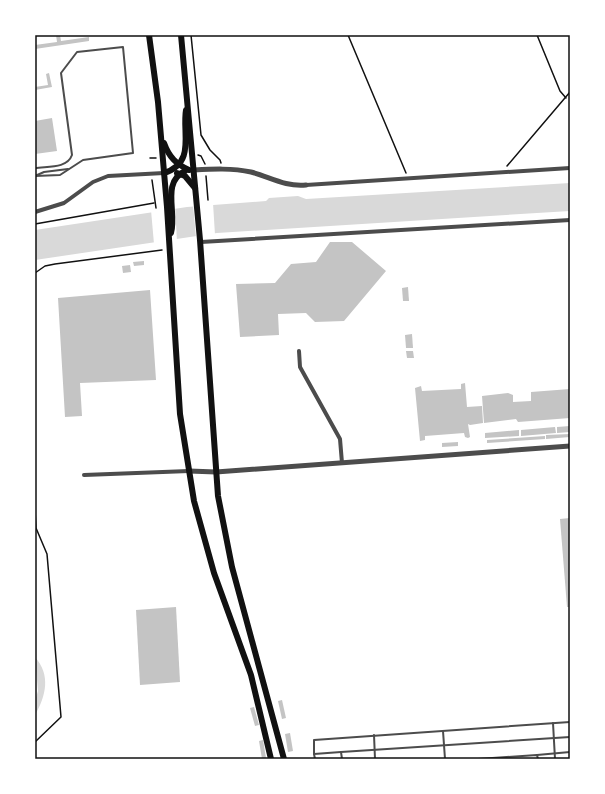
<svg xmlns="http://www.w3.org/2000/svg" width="605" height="794" font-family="Figtree,sans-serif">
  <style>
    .water { fill: #d9d9d9 }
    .pier { fill: #fff }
    .building { fill: #c4c4c4 }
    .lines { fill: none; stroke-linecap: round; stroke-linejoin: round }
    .path { stroke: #111; stroke-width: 1.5 }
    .service { stroke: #4c4c4c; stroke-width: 2 }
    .minor { stroke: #4c4c4c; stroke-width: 4 }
    .tertiary { stroke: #4c4c4c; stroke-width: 5 }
    .secondary { stroke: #111; stroke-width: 6 }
    .neatline { fill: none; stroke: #111; stroke-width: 1.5 }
  </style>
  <rect width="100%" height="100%" fill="#fff"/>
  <g class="water">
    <polygon points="570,183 570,211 217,233 35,260 35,230 187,207 266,201 269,198 298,196 306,199"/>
    <path d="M35,657c16,18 11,39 0,58v-14l3,-10z"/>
  </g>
  <g class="pier">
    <polygon points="213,203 215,235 196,238 193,204"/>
    <polygon points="175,207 177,241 154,244 151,210"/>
  </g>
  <g class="building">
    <polygon points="56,35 60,35 61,41 89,37 89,41 35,49 35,45 57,42"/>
    <polygon points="49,73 52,87 35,90 35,87 48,85 46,74"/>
    <polygon points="52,118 57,151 35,154 35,121"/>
    <polygon points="330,242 352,242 386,271 344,321 315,322 306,313 278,314 279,335 240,337 236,284 275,283 291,264 316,262"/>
    <polygon points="144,261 144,265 134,266 133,262"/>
    <polygon points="130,265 131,272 123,273 122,266"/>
    <polygon points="408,287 409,301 403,301 402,288"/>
    <polygon points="150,290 156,380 80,383 82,416 65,417 58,298"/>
    <polygon points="412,334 413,348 406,348 405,335"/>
    <polygon points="406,351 413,351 414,358 407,358"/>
    <polygon points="465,383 467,407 482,406 483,423 470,425 468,424 470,437 468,438 465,437 464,433 425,436 425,440 420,441 415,388 421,386 422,391 461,389 461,384"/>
    <polygon points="570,389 570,418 518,422 516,419 484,423 482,396 508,393 513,395 513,402 531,401 531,392"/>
    <polygon points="570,426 570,432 557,433 557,427"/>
    <polygon points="555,427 556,433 521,436 521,430"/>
    <polygon points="519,430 519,436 485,438 485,433"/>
    <polygon points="570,434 570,437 546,439 546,435"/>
    <polygon points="545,436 545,439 487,443 487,440"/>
    <polygon points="458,442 458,446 442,447 442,443"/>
    <polygon points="570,518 570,607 567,607 560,519"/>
    <polygon points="176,607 180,682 140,685 136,610"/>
    <polygon points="282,700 286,718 282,719 278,701"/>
    <polygon points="254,707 259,725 255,726 250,708"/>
    <polygon points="290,733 293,751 288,752 285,734"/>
    <polygon points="263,740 266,758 262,759 259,741"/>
  </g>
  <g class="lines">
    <g class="path">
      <polyline points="191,35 201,135 210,150 220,160 221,163"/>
      <polyline points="348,35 406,173"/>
      <polyline points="537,35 560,91 566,98"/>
      <polyline points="198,155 201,156 205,164"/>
      <polyline points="150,158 156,158"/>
      <polyline points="507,166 570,92"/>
      <polyline points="206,176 208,200"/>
      <polyline points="152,180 156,208"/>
      <polyline points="35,224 154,203"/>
      <polyline points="35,273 45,266 55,264 162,250"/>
      <polyline points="35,510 36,528 47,554 61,717 35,742"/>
    </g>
    <g class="service">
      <path d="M35,168c12,-2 32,1 37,-13l-11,-82 16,-21 46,-5 10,106 -50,7 -23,15 -25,1"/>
      <polyline points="35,176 44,172 68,169"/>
      <polyline points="553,723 555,759"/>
      <polyline points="443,731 445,759"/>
      <polyline points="374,735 375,759"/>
      <polyline points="314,754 314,740 570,722"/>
      <polyline points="537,755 570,752"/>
      <polyline points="315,759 314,754 341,752"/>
      <polyline points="342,759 341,752 570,737"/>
      <polyline points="478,759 537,755 538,759"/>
    </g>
    <g class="minor">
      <polyline points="306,185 570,168"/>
      <polyline points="35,212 64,203 93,182 108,176 164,173"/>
      <polyline points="201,242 570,220"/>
      <polyline points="299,351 300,367 340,439 342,463"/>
      <polyline points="84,475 189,471"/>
    </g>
    <g class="tertiary">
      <path d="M194,170c19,-1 38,-2 57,2 19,5 34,15 55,13"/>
      <polyline points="189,471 216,472 570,446"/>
    </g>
    <g class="secondary">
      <polyline points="149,35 158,102 167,207 180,414 194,501 214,573 251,675 271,759"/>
      <polyline points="181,35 200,240 218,496 232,567 284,759"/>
      <path d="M164,143c5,14 12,21 25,27"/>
      <path d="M164,173c32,-10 18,-40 22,-63"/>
      <polyline points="177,173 185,176 195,188"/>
      <path d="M171,233c6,-20 -10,-51 14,-62"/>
    </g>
  </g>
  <rect width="605" height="794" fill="none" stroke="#ffffff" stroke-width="72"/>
  <rect x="36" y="36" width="533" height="722" class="neatline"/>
</svg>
